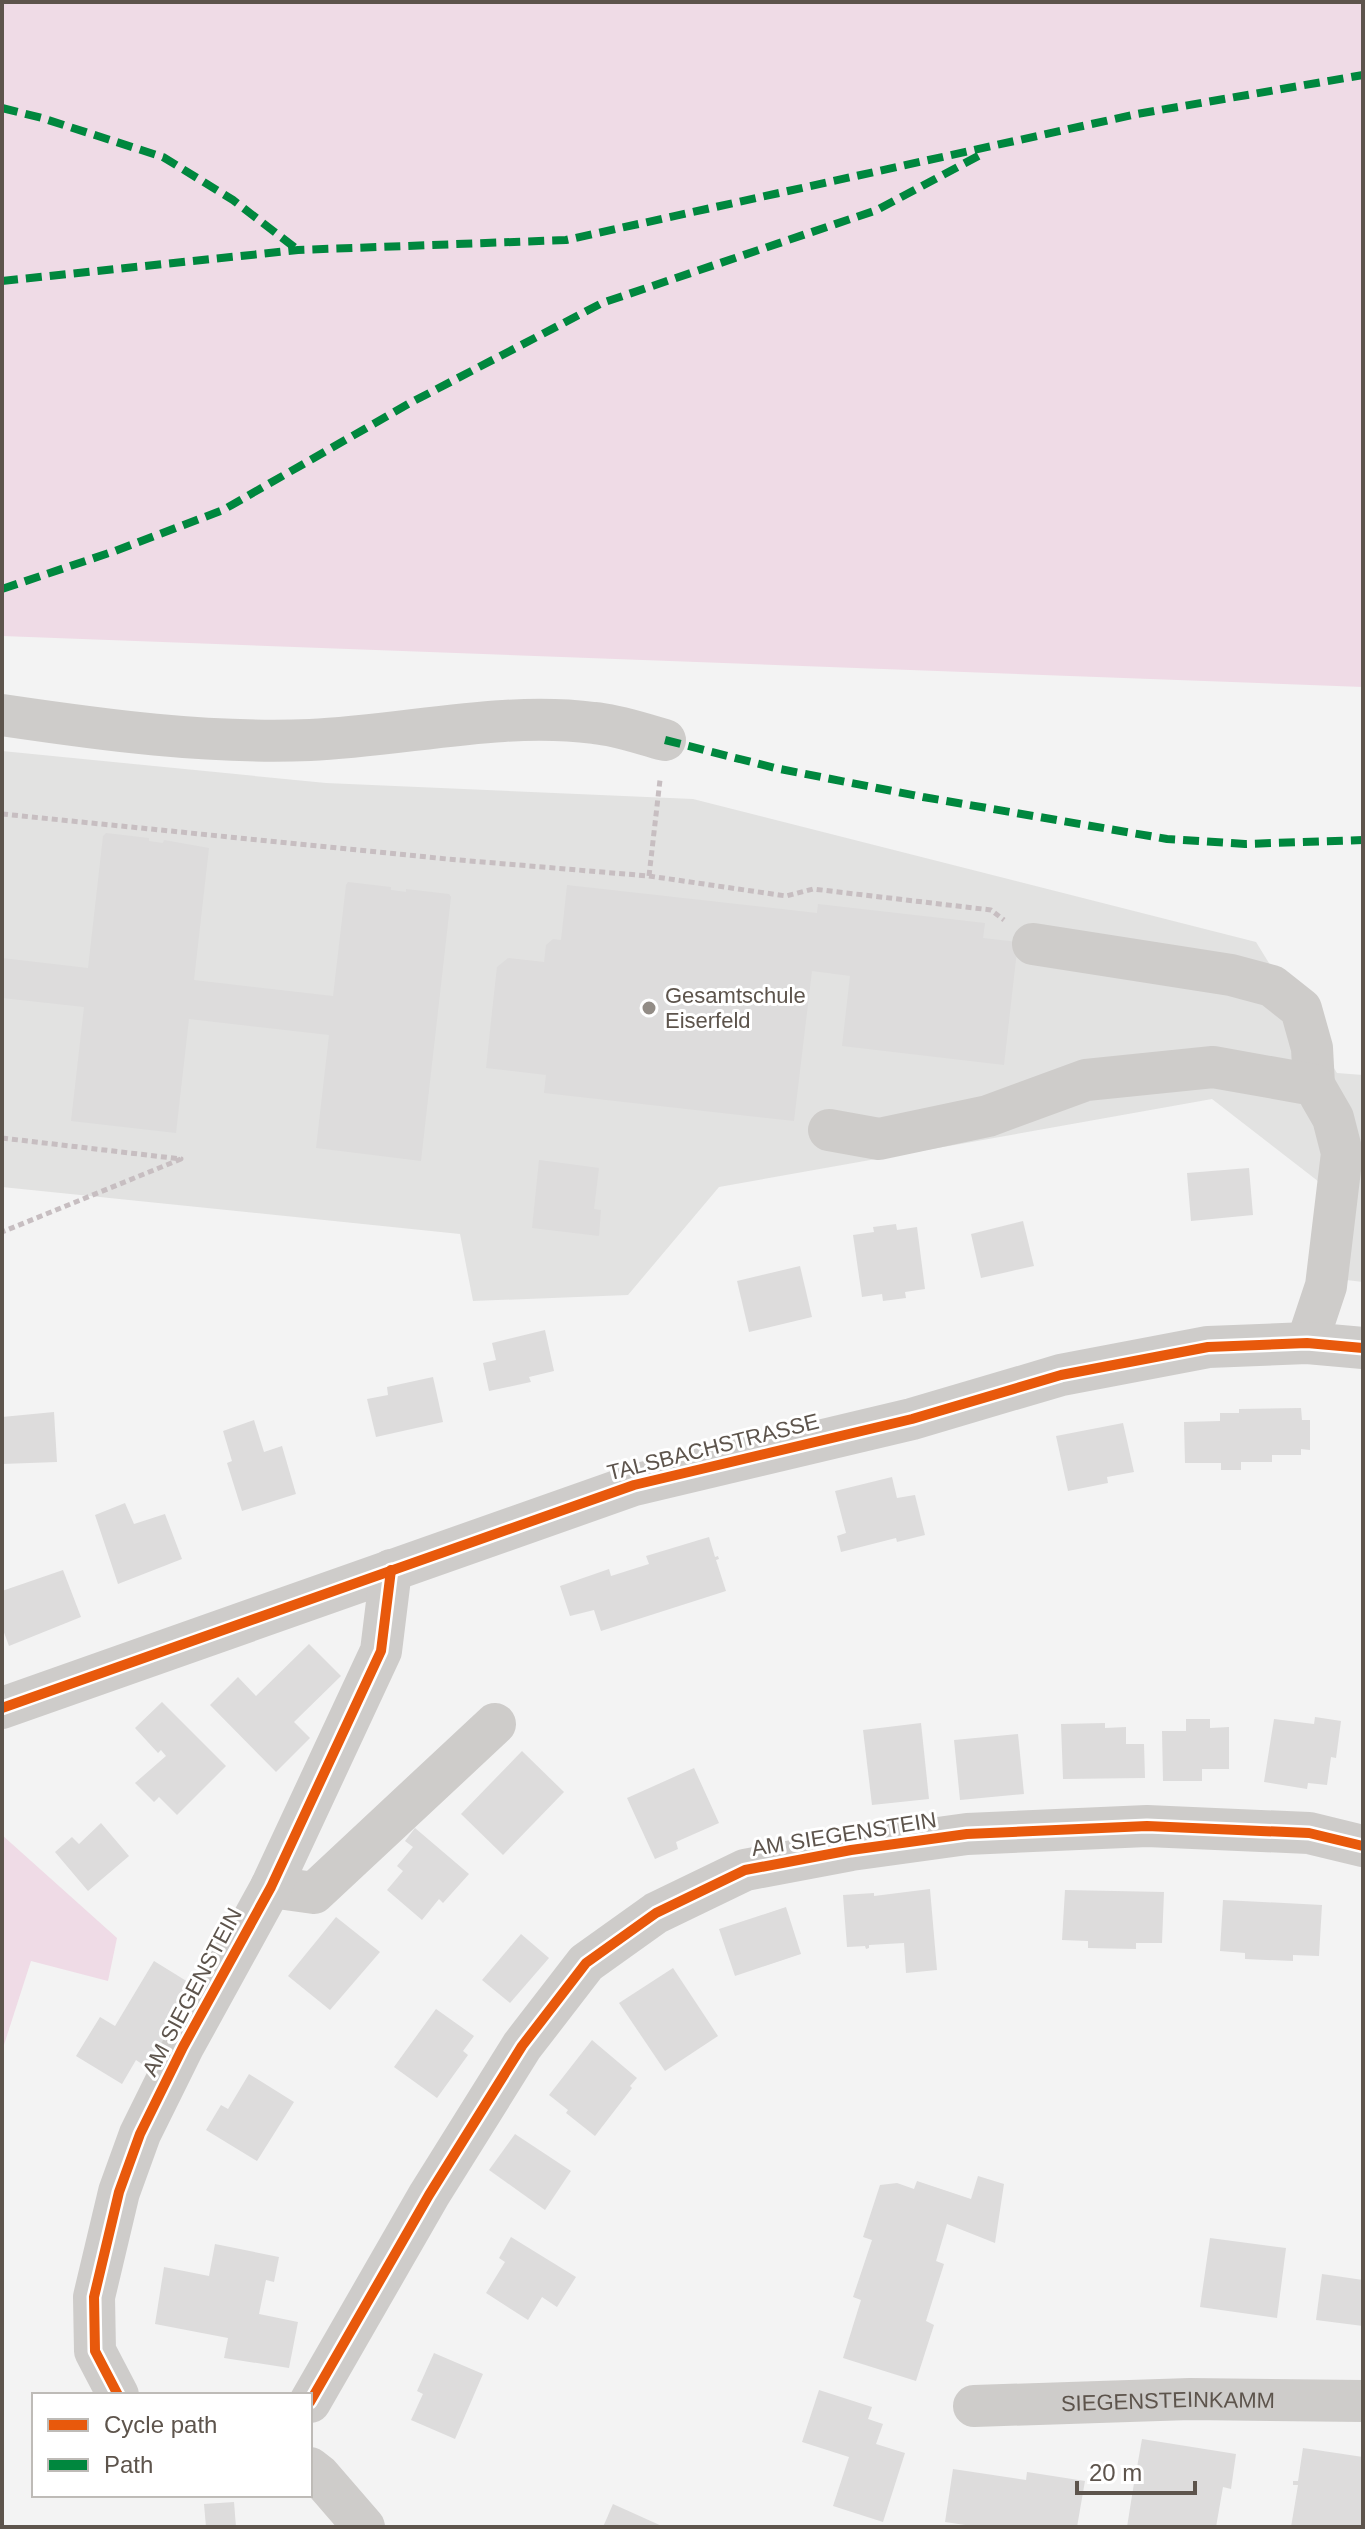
<svg xmlns="http://www.w3.org/2000/svg" width="1365" height="2529" font-family="Arial,sans-serif">
  <style>
    .education { fill: #e2e2e1 }
    .green { fill: #efdbe6 }
    .building { fill: #dddcdc }
    .lines { fill: none; stroke-linecap: round; stroke-linejoin: round }
    .path { stroke: #c7bec1; stroke-width: 5; stroke-dasharray: 6 4; stroke-linecap: butt }
    .minor { stroke: #ceccca; stroke-width: 42 }
    .quiet { stroke: #00873e; stroke-width: 8; stroke-dasharray: 16 8; stroke-linecap: butt }
    .cycleway-casing { stroke: #fff; stroke-width: 15 }
    .cycleway { stroke: #e8590c; stroke-width: 10 }
    .poi-dot { fill: #928c86; stroke: #fff; stroke-width: 3 }
    .labels { text-anchor: middle; dominant-baseline: central; stroke-width: 6; stroke-linejoin: round; paint-order: stroke }
    .poi-label { font-size: 22px; fill: #5d544c; stroke: #fff; text-anchor: start }
    .street-label { font-size: 22px; fill: #5d544c; stroke: #fff }
  </style>
  <rect width="100%" height="100%" fill="#f3f3f3"/>
  <polygon class="education" points="2,751 326,783 693,799 1256,942 1337,1073 1363,1075 1363,1282 1338,1279 1345,1202 1212,1099 719,1187 628,1295 473,1301 460,1234 2,1187"/>
  <g class="green">
    <polygon points="2,2 1363,2 1363,687 2,636"/>
    <polygon points="2,1835 117,1938 108,1981 31,1961 2,2051"/>
  </g>
  <g class="building">
    <polygon points="106,833 149,838 149,841 163,843 164,840 209,848 194,980 333,996 346,885 348,882 391,887 391,890 406,892 406,889 449,894 451,897 421,1161 316,1148 329,1035 189,1019 176,1133 71,1121 84,1007 2,998 2,958 88,968 103,836"/>
    <polygon points="567,885 817,913 818,904 985,923 983,938 1018,942 1004,1065 842,1046 850,976 812,971 794,1121 544,1093 546,1075 486,1068 492,1012 497,967 508,958 544,962 546,945 553,939 561,940"/>
    <polygon points="539,1160 599,1168 594,1209 601,1210 599,1236 532,1228"/>
    <polygon points="1249,1168 1253,1215 1191,1221 1187,1173"/>
    <polygon points="1023,1221 1034,1266 981,1278 971,1234"/>
    <polygon points="896,1224 897,1230 917,1227 925,1289 905,1292 906,1298 883,1301 882,1294 862,1297 853,1235 874,1232 873,1227"/>
    <polygon points="800,1266 812,1317 749,1332 737,1281"/>
    <polygon points="545,1330 554,1371 529,1377 531,1382 489,1391 483,1363 496,1360 492,1343"/>
    <polygon points="433,1377 443,1422 376,1437 367,1399 388,1395 387,1387"/>
    <polygon points="1301,1408 1302,1420 1310,1420 1310,1450 1301,1449 1301,1455 1272,1455 1272,1462 1241,1462 1241,1470 1221,1470 1221,1463 1185,1463 1184,1422 1220,1421 1220,1413 1239,1413 1239,1409"/>
    <polygon points="54,1412 57,1462 2,1464 2,1417"/>
    <polygon points="254,1420 264,1452 282,1446 296,1494 242,1511 227,1463 232,1461 223,1431"/>
    <polygon points="1123,1423 1134,1472 1107,1477 1108,1483 1068,1491 1056,1436"/>
    <polygon points="892,1477 897,1498 915,1495 925,1535 897,1542 896,1538 841,1552 837,1536 846,1533 835,1491"/>
    <polygon points="125,1503 134,1524 165,1514 182,1559 118,1584 95,1515"/>
    <polygon points="709,1537 715,1557 718,1556 719,1559 716,1560 726,1591 601,1631 594,1610 570,1616 560,1586 609,1569 611,1576 649,1564 646,1556"/>
    <polygon points="63,1570 81,1617 9,1646 2,1627 2,1591"/>
    <polygon points="309,1644 341,1676 294,1722 310,1738 276,1772 210,1705 238,1677 256,1696"/>
    <polygon points="162,1702 226,1766 177,1815 159,1797 154,1802 135,1783 166,1756 161,1750 158,1753 135,1728"/>
    <polygon points="1315,1717 1341,1721 1336,1758 1331,1757 1327,1785 1308,1783 1307,1789 1264,1782 1274,1719 1314,1724"/>
    <polygon points="1186,1719 1210,1719 1210,1728 1229,1727 1229,1769 1202,1769 1202,1781 1163,1781 1162,1731 1186,1731"/>
    <polygon points="921,1723 929,1799 872,1805 863,1730"/>
    <polygon points="1105,1723 1105,1728 1126,1727 1126,1744 1144,1744 1145,1778 1063,1779 1061,1724"/>
    <polygon points="1018,1734 1024,1794 960,1800 954,1740"/>
    <polygon points="522,1751 564,1792 503,1855 461,1814"/>
    <polygon points="694,1768 719,1823 676,1842 678,1849 655,1859 627,1798"/>
    <polygon points="101,1823 129,1856 88,1891 55,1852 72,1837 79,1844"/>
    <polygon points="415,1828 469,1874 443,1903 439,1899 422,1920 387,1890 403,1871 397,1866 413,1847 405,1841"/>
    <polygon points="930,1889 937,1970 906,1973 904,1943 869,1945 869,1948 866,1949 865,1946 847,1947 843,1895 874,1893 874,1896"/>
    <polygon points="1065,1890 1164,1892 1162,1943 1136,1943 1136,1949 1088,1948 1088,1941 1062,1940"/>
    <polygon points="1223,1900 1322,1905 1319,1956 1293,1955 1293,1961 1245,1959 1245,1953 1220,1951"/>
    <polygon points="786,1907 801,1954 735,1976 719,1929"/>
    <polygon points="336,1917 380,1952 330,2010 288,1976"/>
    <polygon points="521,1934 549,1958 510,2003 482,1980"/>
    <polygon points="154,1961 201,1990 151,2070 136,2060 122,2084 76,2056 100,2017 115,2026"/>
    <polygon points="673,1968 718,2036 665,2071 619,2003"/>
    <polygon points="436,2009 474,2036 463,2051 468,2055 437,2098 394,2067"/>
    <polygon points="592,2040 637,2078 630,2086 632,2088 595,2136 566,2113 568,2110 549,2095"/>
    <polygon points="249,2074 294,2102 257,2161 206,2130 221,2105 228,2109"/>
    <polygon points="515,2134 571,2171 545,2210 489,2170"/>
    <polygon points="978,2176 1004,2184 995,2243 947,2224 936,2261 944,2264 926,2321 934,2325 916,2381 843,2358 861,2300 853,2297 872,2240 863,2237 880,2185 897,2183 914,2189 917,2181 971,2199"/>
    <polygon points="511,2237 576,2277 557,2307 542,2297 528,2320 486,2293 505,2262 499,2258"/>
    <polygon points="1210,2238 1286,2248 1277,2318 1200,2307"/>
    <polygon points="215,2244 279,2257 274,2282 266,2280 259,2314 298,2322 289,2368 224,2358 228,2338 155,2324 164,2267 209,2276"/>
    <polygon points="1322,2274 1363,2280 1363,2326 1316,2320"/>
    <polygon points="434,2353 483,2374 455,2439 411,2420 423,2394 417,2391"/>
    <polygon points="819,2390 872,2407 868,2419 883,2424 876,2444 905,2453 883,2522 833,2506 849,2457 802,2442"/>
    <polygon points="1142,2439 1236,2454 1231,2489 1223,2487 1216,2527 1127,2527 1135,2477 1131,2477 1131,2472 1136,2473"/>
    <polygon points="1303,2448 1363,2457 1363,2527 1291,2527 1298,2485 1293,2485 1293,2481 1298,2481"/>
    <polygon points="953,2469 1026,2480 1027,2472 1085,2481 1077,2527 979,2527 945,2522"/>
    <polygon points="234,2502 236,2527 206,2527 204,2504"/>
    <polygon points="613,2504 664,2527 603,2527"/>
  </g>
  <g class="lines">
    <g class="path">
      <polyline points="2,814 447,859 649,876 786,896 813,889 991,910 1004,920"/>
      <polyline points="649,876 660,780"/>
      <polyline points="2,1138 181,1159 2,1232"/>
    </g>
    <g class="minor">
      <path d="M2,715c102,15 204,29 308,25 94,-4 190,-29 284,-17 24,2 48,11 71,17"/>
      <polyline points="1033,944 1231,975 1272,986 1301,1009 1312,1048 1314,1085"/>
      <polyline points="829,1130 879,1139 988,1116 1086,1080 1213,1067 1314,1085 1333,1118 1342,1153 1326,1286 1307,1343"/>
      <polyline points="2,1708 634,1485 912,1419 1061,1375 1208,1347 1307,1343 1363,1348"/>
      <polyline points="271,1887 314,1893 495,1724"/>
      <polyline points="118,2395 95,2351 94,2297 119,2192 140,2134 183,2047 271,1887 381,1651 391,1570"/>
      <polyline points="310,2402 429,2195 522,2046 586,1963 656,1913 745,1870 851,1850 967,1834 1147,1826 1309,1833 1363,1846"/>
      <path id="s1" d="M974,2406l216,-7 173,2"/>
      <polyline points="310,2468 319,2475 364,2527"/>
    </g>
    <g class="quiet">
      <polyline points="2,108 42,118 163,157 233,200 298,250"/>
      <polyline points="2,281 298,250 566,240 1137,114 1363,75"/>
      <polyline points="2,589 115,551 223,510 410,403 602,303 877,210 982,154"/>
      <polyline points="665,740 775,768 923,797 1167,839 1245,844 1363,840"/>
    </g>
    <defs>
      <g id="cycleway">
        <polyline points="2,1708 634,1485 912,1419 1061,1375 1208,1347 1307,1343 1363,1348"/>
        <polyline points="118,2395 95,2351 94,2297 119,2192 140,2134 183,2047 271,1887 381,1651 391,1570"/>
        <polyline points="310,2402 429,2195 522,2046 586,1963 656,1913 745,1870 851,1850 967,1834 1147,1826 1309,1833 1363,1846"/>
      </g>
    </defs>
    <use href="#cycleway" class="cycleway-casing"/>
    <use href="#cycleway" class="cycleway"/>
  </g>
  <circle class="poi-dot" cx="649" cy="1008" r="8"/>
  <g class="labels">
    <g class="poi-label">
      <text x="665" y="995">Gesamtschule<tspan x="665" dy="25">Eiserfeld</tspan></text>
    </g>
    <g class="street-label">
      <text transform="translate(713 1447) rotate(-14)">TALSBACHSTRASSE</text>
      <text transform="translate(844 1834) rotate(-9)">AM SIEGENSTEIN</text>
      <text transform="translate(192 1992) rotate(-62)">AM SIEGENSTEIN</text>
      <text stroke="none"><textPath href="#s1" startOffset="194">SIEGENSTEINKAMM</textPath></text>
    </g>
  </g>
  <rect width="1365" height="2529" fill="none" stroke="#5d544c" stroke-width="8"/>
  <rect x="32" y="2393" width="280" height="104" fill="#ffffff" stroke="#bebbb7" stroke-width="2"/>
  <rect x="48" y="2419" width="40" height="12" fill="#e8590c" stroke="#bebbb7" stroke-width="2"/>
  <text x="104" y="2433" font-size="24" fill="#5d544c">Cycle path</text>
  <rect x="48" y="2459" width="40" height="12" fill="#00873e" stroke="#bebbb7" stroke-width="2"/>
  <text x="104" y="2473" font-size="24" fill="#5d544c">Path</text>
  <path d="M1077 2481v12h118v-12" fill="none" stroke="#5d544c" stroke-width="4"/>
  <text x="1089" y="2481" font-size="24" fill="#5d544c" stroke="#ffffff" stroke-width="6" paint-order="stroke">20 m</text>
</svg>
